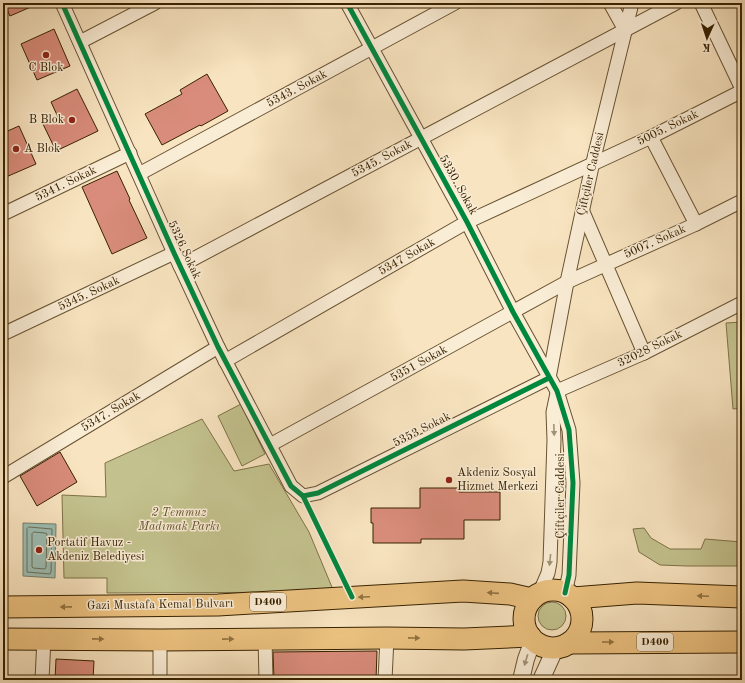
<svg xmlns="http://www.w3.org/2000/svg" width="745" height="683" font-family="'Old Standard TT',serif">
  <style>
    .green { fill: #c3c28e; stroke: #7e7247 }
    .water { fill: #9dbeb4; stroke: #75806c }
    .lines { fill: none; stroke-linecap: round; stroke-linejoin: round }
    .shore { stroke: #6a705a; stroke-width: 1 }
    .building { fill: #d98c7b; stroke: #382200 }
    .minor-casing { stroke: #685230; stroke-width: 15 }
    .tertiary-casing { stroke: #685230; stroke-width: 18 }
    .trunk-casing { stroke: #382200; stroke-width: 23 }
    .minor { stroke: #faedd6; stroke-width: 13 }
    .tertiary { stroke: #faedd6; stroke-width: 16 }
    .trunk { stroke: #ecc280; stroke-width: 21 }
    .cycleway-casing { stroke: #faedd6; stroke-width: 8 }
    .cycleway { stroke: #00873e; stroke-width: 5 }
    .oneway { fill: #a39276 }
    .oneway2 { fill: #927240 }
    .poi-dot { fill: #8f2418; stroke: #faedd6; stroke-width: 1.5 }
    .labels { text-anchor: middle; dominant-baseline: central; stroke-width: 3; stroke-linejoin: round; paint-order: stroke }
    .shield { fill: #faedd6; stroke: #725f40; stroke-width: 1 }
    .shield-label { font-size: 11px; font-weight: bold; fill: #382200 }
    .poi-label { font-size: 12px; fill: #382200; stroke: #faedd6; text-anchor: start }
    .street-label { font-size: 12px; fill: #382200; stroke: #faedd6 }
    .park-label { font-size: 12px; font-style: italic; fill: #62522b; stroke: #faedd6 }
  </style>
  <rect width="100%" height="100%" fill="#f8e4c0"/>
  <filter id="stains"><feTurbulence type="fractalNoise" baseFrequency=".005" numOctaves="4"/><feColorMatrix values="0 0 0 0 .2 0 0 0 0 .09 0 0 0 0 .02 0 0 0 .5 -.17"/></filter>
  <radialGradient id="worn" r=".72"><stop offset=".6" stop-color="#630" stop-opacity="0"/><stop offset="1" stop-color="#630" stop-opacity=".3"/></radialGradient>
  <g class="green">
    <polygon points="742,322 742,408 733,409 726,323"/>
    <polygon points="241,404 265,454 242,466 218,416"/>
    <polygon points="202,419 234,471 269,464 309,532 334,592 107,593 107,578 64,578 62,495 106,497 105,463"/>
    <polygon points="644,528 651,538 670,549 701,549 705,539 742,542 742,566 687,566 660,565 639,552 633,529"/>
    <circle cx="552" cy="616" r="14"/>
  </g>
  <polygon class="water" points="23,523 56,524 55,578 23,576"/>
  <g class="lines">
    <g class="shore">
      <polygon points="29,527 52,529 51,572 50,574 27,572 27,529"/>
      <polygon points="34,532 45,533 47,534 46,567 45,569 33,568 32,567 32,534"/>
    </g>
  </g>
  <g class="building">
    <polygon points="4,3 40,3 10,16"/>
    <polygon points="54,29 70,66 37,80 21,44"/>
    <polygon points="207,74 228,111 201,126 200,125 162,145 145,114 182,94 180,90"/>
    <polygon points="77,89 98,131 56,151 43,124 58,117 51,102"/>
    <polygon points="19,126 36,164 6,177 3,169 3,133"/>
    <polygon points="117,171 130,199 129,200 147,238 112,254 82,187"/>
    <polygon points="60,452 77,482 37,506 20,476"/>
    <polygon points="420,488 459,488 459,492 500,492 500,520 464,520 464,539 421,539 421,543 373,543 373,523 371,523 371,508 420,508"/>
    <polygon points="377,651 376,680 274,680 273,652"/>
    <polygon points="56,659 94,661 93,680 55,680"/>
  </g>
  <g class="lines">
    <defs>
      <g id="minor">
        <polyline points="62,3 174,253 218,347 291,486 303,496 318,493 549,378"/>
        <polyline points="347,3 467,222 513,312 557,391 569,430 573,483 569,575 565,593"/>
        <polyline points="610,3 625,30"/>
        <polyline points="701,3 742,89"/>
        <polyline points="80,42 155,3"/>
        <polyline points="651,137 696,224"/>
        <polyline points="139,174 455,3"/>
        <polyline points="583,212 644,353"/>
        <polyline points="3,214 130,153"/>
        <polyline points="180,266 676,3"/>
        <polyline points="3,334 174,253"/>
        <polyline points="225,361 467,222 651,137 742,91"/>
        <polyline points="549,378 567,282 593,162 632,3"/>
        <polyline points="557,391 644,353 742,303"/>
        <polyline points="270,445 567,282 696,224 742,201"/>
        <polyline points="3,477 218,347"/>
        <polyline points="539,594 548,573 550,562 554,440 553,412 557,393"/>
        <polyline points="265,639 266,680"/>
        <polyline points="160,640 160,680"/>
        <polyline points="42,680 44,638"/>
        <polyline points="385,680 387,638"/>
      </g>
      <g id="tertiary">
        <polyline points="521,680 526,659 533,640"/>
        <polyline points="541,680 556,647"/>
      </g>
      <g id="trunk">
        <circle cx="553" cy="619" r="29"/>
        <polyline points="573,598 637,593 742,597"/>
        <polyline points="3,607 218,605 463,591 510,594 532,599"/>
        <polyline points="3,639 160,640 387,638 464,639 530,636"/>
        <polyline points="569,643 742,642"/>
      </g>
    </defs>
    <use href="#minor" class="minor-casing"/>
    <use href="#tertiary" class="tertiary-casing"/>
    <use href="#trunk" class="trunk-casing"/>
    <use href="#minor" class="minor"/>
    <use href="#tertiary" class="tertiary"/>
    <use href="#trunk" class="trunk"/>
    <defs>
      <g id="cycleway">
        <polyline points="62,3 174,253 218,347 291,486 303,496 352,597"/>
        <polyline points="347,3 467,222 513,312 557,391 569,430 573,483 569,575 565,593"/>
        <polyline points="303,496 318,493 549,378"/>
      </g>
    </defs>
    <use href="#cycleway" class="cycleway-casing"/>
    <use href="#cycleway" class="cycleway"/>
  </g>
  <defs><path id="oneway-solid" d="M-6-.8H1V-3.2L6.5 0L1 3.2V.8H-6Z"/></defs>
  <g class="oneway">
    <use href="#oneway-solid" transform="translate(554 430) rotate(88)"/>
    <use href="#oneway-solid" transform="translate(550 560) rotate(96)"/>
    <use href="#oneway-solid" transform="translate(526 660) rotate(107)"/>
  </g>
  <g class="oneway2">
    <use href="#oneway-solid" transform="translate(493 593) rotate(-176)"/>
    <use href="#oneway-solid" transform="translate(703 596) rotate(-178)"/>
    <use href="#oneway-solid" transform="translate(364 597) rotate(177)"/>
    <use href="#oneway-solid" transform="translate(66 607) rotate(179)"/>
    <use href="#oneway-solid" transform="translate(414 638) rotate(1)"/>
    <use href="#oneway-solid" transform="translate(98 639) rotate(1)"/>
    <use href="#oneway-solid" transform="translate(228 639) rotate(-1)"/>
    <use href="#oneway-solid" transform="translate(608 642)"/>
  </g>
  <g class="poi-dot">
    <circle cx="46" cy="55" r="4"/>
    <circle cx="72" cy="120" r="4"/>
    <circle cx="16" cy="149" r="4"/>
    <circle cx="449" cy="480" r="4"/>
    <circle cx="39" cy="550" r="4"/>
  </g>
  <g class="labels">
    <g class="shield">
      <rect x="250" y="593" width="36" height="18" rx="3"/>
      <rect x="637" y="633" width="36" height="18" rx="3"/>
    </g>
    <g class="shield-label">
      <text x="268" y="602">D400</text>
      <text x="655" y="642">D400</text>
    </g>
    <g class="poi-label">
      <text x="46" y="68" text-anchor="middle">C Blok</text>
      <text x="64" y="120" text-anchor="end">B Blok</text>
      <text x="24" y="149">A Blok</text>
      <text x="457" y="473">Akdeniz Sosyal<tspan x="457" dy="14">Hizmet Merkezi</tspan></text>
      <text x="47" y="543">Portatif Havuz -<tspan x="47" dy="14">Akdeniz Belediyesi</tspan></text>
    </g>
    <g class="street-label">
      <text transform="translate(297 89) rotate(-28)">5343. Sokak</text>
      <text transform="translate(668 128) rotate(-26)">5005. Sokak</text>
      <text transform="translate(382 159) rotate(-28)">5345. Sokak</text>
      <text transform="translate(591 174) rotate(-77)">Çiftçiler Caddesi</text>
      <text transform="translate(66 184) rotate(-26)">5341. Sokak</text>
      <text transform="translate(458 185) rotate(61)">5330. Sokak</text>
      <text transform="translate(655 242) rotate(-24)">5007. Sokak</text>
      <text transform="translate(184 250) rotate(65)">5326 Sokak</text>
      <text transform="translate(407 257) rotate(-30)">5347 Sokak</text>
      <text transform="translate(89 294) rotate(-25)">5345. Sokak</text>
      <text transform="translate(650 349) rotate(-26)">32028 Sokak</text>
      <text transform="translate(419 364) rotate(-29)">5351 Sokak</text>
      <text transform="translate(111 412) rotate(-31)">5347. Sokak</text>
      <text transform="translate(422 430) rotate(-27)">5353 Sokak</text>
      <text transform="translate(561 496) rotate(-90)">Çiftçiler Caddesi</text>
      <text transform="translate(160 605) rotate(-1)">Gazi Mustafa Kemal Bulvarı</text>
    </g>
    <g class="park-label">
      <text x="179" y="513">2 Temmuz<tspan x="179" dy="14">Madımak Parkı</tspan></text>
    </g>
  </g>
  <rect width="745" height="683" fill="none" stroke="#f8e4c0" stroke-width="16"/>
  <rect x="4" y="4" width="737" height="675" fill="none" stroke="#382200" stroke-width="2"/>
  <rect x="8" y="8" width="729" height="667" fill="none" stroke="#382200"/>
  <g transform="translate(707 38) rotate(183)" stroke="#faedd6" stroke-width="3" paint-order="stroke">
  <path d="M0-3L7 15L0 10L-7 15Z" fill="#382200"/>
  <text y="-6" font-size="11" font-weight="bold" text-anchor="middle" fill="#382200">K</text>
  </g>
  <rect width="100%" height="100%" filter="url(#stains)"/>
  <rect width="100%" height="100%" fill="url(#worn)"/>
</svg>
